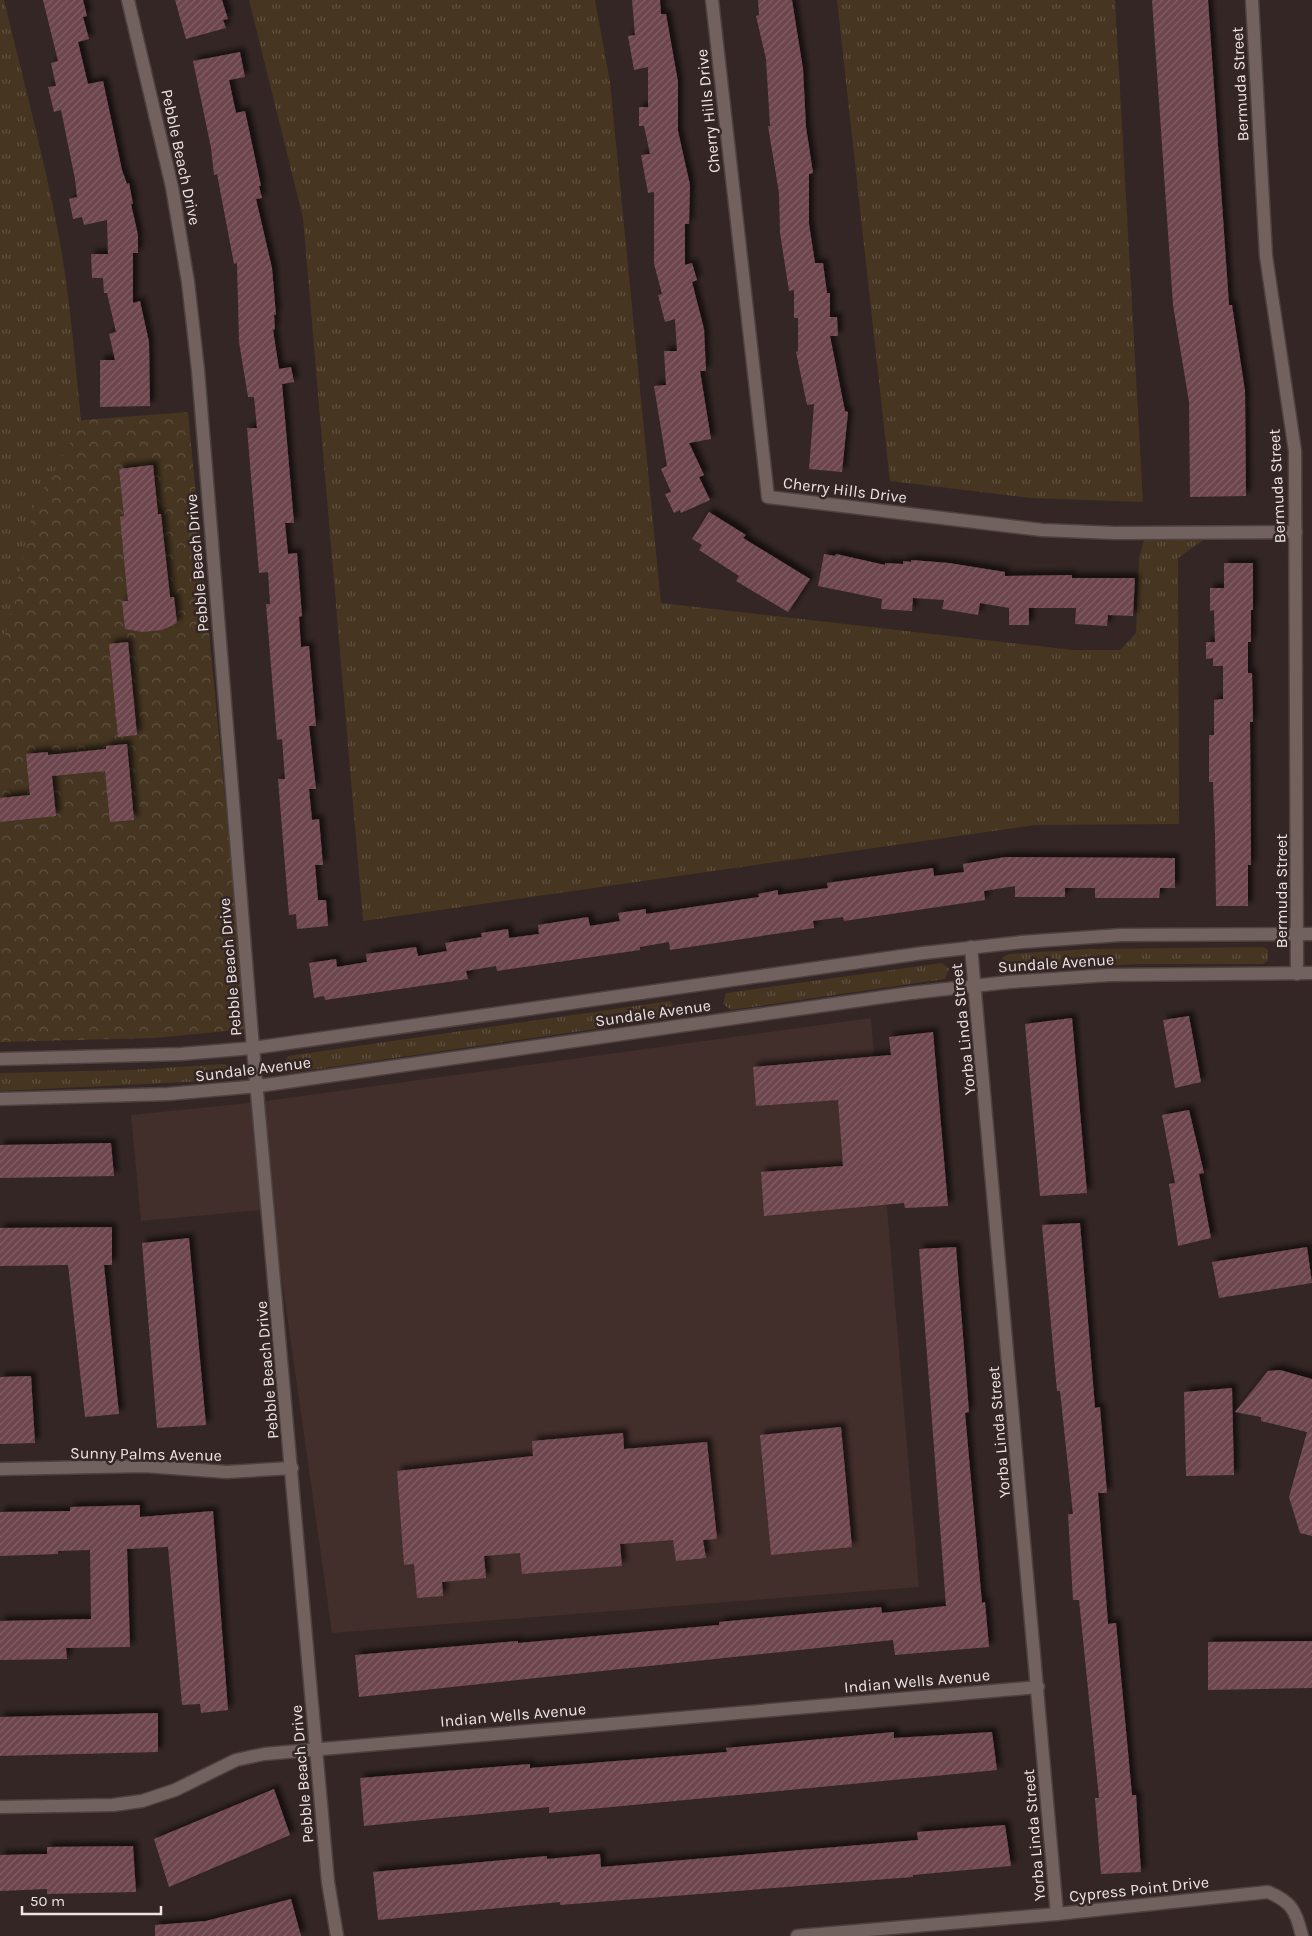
<svg xmlns="http://www.w3.org/2000/svg" width="1312" height="1936" font-family="Karla,sans-serif">
  <style>
    .built { fill: #422e2b }
    .grass { fill: url(#grass-tufts) }
    .park { fill: url(#park-crowns) }
    .building { fill: url(#building-hatch); filter: url(#shadow) }
    .lines { fill: none; stroke-linecap: round; stroke-linejoin: round }
    .street-casing { stroke: #4e4240; stroke-width: 15 }
    .street { stroke: #72625f; stroke-width: 12 }
    .labels { text-anchor: middle; dominant-baseline: central; stroke-width: 5; stroke-linejoin: round; paint-order: stroke }
    .street-label { font-size: 16px; fill: #eee4e3; stroke: #332624 }
  </style>
  <defs>
    <pattern id="grass-tufts" width="24" height="20" patternUnits="userSpaceOnUse" patternTransform="scale(1.25)"><rect width="24" height="20" fill="#453521"/><path d="M3 7l-1-3M5 7V3M7 7l1-3M15 17l-1-3M17 17v-4M19 17l1-3" fill="none" stroke="#605241"/></pattern>
    <pattern id="park-crowns" width="20" height="18" patternUnits="userSpaceOnUse" patternTransform="scale(1.25)"><rect width="20" height="18" fill="#453521"/><path d="M2 6a3 3 0 1 1 6 0M12 15a3 3 0 1 1 6 0" fill="none" stroke="#605241"/></pattern>
    <pattern id="building-hatch" width="6" height="6" patternUnits="userSpaceOnUse" patternTransform="scale(1.25)"><rect width="6" height="6" fill="#6d454d"/><path d="M-1 1l2-2M0 6l6-6M5 7l2-2" fill="none" stroke="#826066"/></pattern>
    <filter id="shadow"><feDropShadow dx="4.5" dy="-4.5" stdDeviation="2.5" flood-color="#0009"/></filter>
  </defs>
  <rect width="100%" height="100%" fill="#332624"/>
  <polygon class="built" points="871,1018 919,1587 332,1633 272,1209 141,1221 131,1115 258,1102"/>
  <g class="grass">
    <path d="M0,0h4c19,79 40,157 55,237 11,61 16,123 22,184l93,-5 -174,623z"/>
    <polygon points="249,0 595,0 610,82 661,603 1073,650 1120,650 1136,633 1139,558 1146,533 1215,532 1178,558 1179,824 1035,825 363,921 303,218"/>
    <polygon points="837,0 1115,0 1143,502 1030,498 890,481"/>
    <polygon points="1263,947 1268,950 1268,961 1263,964 1138,964 1006,972 999,964 1003,957 1009,954 1089,949"/>
    <polygon points="942,963 949,969 945,979 731,1010 723,1004 726,993"/>
    <polygon points="670,1001 677,1009 672,1018 290,1073 287,1070 286,1059 288,1056"/>
    <polygon points="224,1064 229,1066 231,1071 226,1080 0,1091 0,1073 131,1070"/>
  </g>
  <polygon class="park" points="188,412 247,1029 155,1038 0,1042 0,659 34,506 83,420"/>
  <g class="building">
    <polygon points="43,0 83,0 87,16 83,17 89,39 78,42 88,84 103,81 122,170 127,184 129,183 133,204 131,204 138,235 138,253 133,253 133,303 140,301 149,342 150,406 100,407 100,360 115,360 109,334 116,332 107,293 104,293 103,278 92,278 91,254 108,254 107,220 84,225 82,217 73,219 69,199 77,197 75,179 61,110 54,112 48,87 56,86 51,63 58,61"/>
    <polygon points="175,0 222,0 228,19 223,20 226,28 186,39"/>
    <polygon points="632,0 660,0 661,14 666,14 678,82 678,131 690,185 689,224 685,224 685,265 692,263 697,280 692,282 704,329 706,371 700,371 711,439 689,443 704,475 699,477 710,500 681,513 680,510 674,513 665,494 671,492 661,469 667,466 654,386 666,385 664,351 677,351 675,319 665,322 658,295 662,294 654,264 654,192 648,193 641,155 650,154 644,126 639,126 639,107 648,107 648,67 634,70 628,36 635,35"/>
    <polygon points="758,0 792,0 803,69 806,127 813,173 809,174 809,224 815,263 823,263 827,293 830,293 830,317 837,317 838,336 830,336 845,411 848,412 842,472 809,469 814,404 807,405 796,352 798,351 798,318 794,318 794,290 789,291 780,233 779,193 768,126 770,126 766,59 756,16 759,15"/>
    <polygon points="1152,0 1208,0 1229,305 1232,305 1245,391 1246,496 1190,497 1189,402 1173,305"/>
    <polygon points="240,52 245,77 229,80 236,113 245,111 261,186 259,186 262,198 256,199 272,268 276,315 274,315 275,329 273,330 279,369 291,367 294,382 282,384 294,523 285,523 288,554 297,553 302,616 299,617 301,647 309,646 316,726 309,726 316,789 309,789 312,820 319,819 323,865 315,865 318,900 326,900 328,926 297,929 296,914 289,915 278,779 285,779 282,739 277,740 266,604 270,604 268,572 259,573 247,428 257,428 254,397 248,397 239,342 237,263 234,264 217,174 214,175 211,148 193,61"/>
    <polygon points="153,465 158,514 161,514 170,597 174,597 177,623 162,630 143,632 125,629 122,601 128,601 120,517 124,516 119,469"/>
    <polygon points="709,512 746,535 743,538 810,579 788,612 736,581 739,576 699,550 702,545 692,539"/>
    <polygon points="824,554 835,556 836,554 885,565 885,563 903,564 903,561 911,562 911,560 949,563 1005,572 1005,576 1072,575 1072,578 1135,578 1133,616 1108,615 1107,626 1075,624 1076,608 1029,608 1029,625 1009,625 1009,608 980,603 978,615 942,609 944,600 913,598 912,611 881,609 882,599 818,586"/>
    <polygon points="1224,563 1253,563 1253,610 1251,610 1251,642 1248,642 1248,673 1252,673 1253,722 1250,722 1251,865 1248,865 1248,906 1216,906 1215,835 1213,782 1209,782 1209,735 1214,735 1214,700 1223,699 1223,666 1213,666 1213,658 1206,659 1206,642 1215,642 1214,610 1210,611 1210,588 1224,588"/>
    <polygon points="128,642 137,735 118,737 109,644"/>
    <polygon points="127,744 134,820 110,822 105,771 52,776 56,816 0,822 0,798 30,795 26,754 48,752 48,755 106,749 106,746"/>
    <polygon points="1006,857 1175,858 1175,888 1160,888 1159,898 1095,898 1095,888 1065,888 1065,897 1015,897 1015,886 984,891 985,900 844,921 843,917 813,921 814,928 670,950 669,942 640,947 640,950 497,971 496,966 466,971 468,979 325,1000 324,996 314,998 309,963 336,959 337,967 367,962 366,954 416,947 418,956 447,951 445,943 482,937 481,933 508,929 509,938 539,934 538,925 588,917 590,926 620,921 618,913 646,909 646,914 759,897 758,894 778,890 778,895 828,888 827,883 933,868 934,876 964,872 963,864"/>
    <polygon points="1189,1016 1201,1082 1175,1088 1163,1020"/>
    <polygon points="1072,1018 1087,1193 1040,1196 1025,1024"/>
    <polygon points="933,1032 948,1206 905,1208 904,1203 764,1216 761,1172 843,1166 838,1100 756,1106 753,1067 891,1055 889,1037"/>
    <polygon points="1189,1110 1204,1173 1199,1174 1211,1238 1178,1246 1169,1184 1175,1183 1162,1115"/>
    <polygon points="111,1143 114,1176 0,1178 0,1145"/>
    <polygon points="1080,1223 1095,1408 1100,1407 1107,1493 1098,1493 1108,1624 1116,1623 1132,1795 1136,1795 1141,1872 1101,1874 1095,1798 1099,1798 1079,1600 1073,1600 1068,1514 1073,1514 1060,1391 1057,1391 1042,1225"/>
    <polygon points="112,1227 112,1265 104,1265 119,1414 85,1417 68,1265 0,1266 0,1228"/>
    <polygon points="189,1238 206,1425 157,1428 142,1243"/>
    <polygon points="956,1247 969,1412 965,1413 982,1603 985,1602 989,1647 895,1655 893,1640 359,1697 355,1655 518,1641 518,1643 719,1625 719,1622 881,1607 882,1613 946,1606 919,1249"/>
    <polygon points="1307,1247 1312,1283 1219,1298 1212,1262"/>
    <polygon points="1280,1370 1312,1379 1312,1536 1300,1533 1289,1497 1307,1432 1261,1421 1261,1417 1235,1412 1268,1371"/>
    <polygon points="31,1376 35,1443 0,1444 0,1377"/>
    <polygon points="1232,1388 1234,1475 1186,1476 1184,1392"/>
    <polygon points="841,1427 852,1547 771,1555 760,1435"/>
    <polygon points="623,1433 624,1449 707,1442 717,1539 703,1540 706,1558 676,1561 673,1540 620,1544 622,1566 522,1574 520,1553 484,1556 486,1578 442,1582 443,1596 417,1598 414,1564 404,1565 397,1471 533,1456 532,1441"/>
    <polygon points="140,1505 140,1517 213,1511 228,1710 201,1713 200,1704 182,1705 168,1547 127,1549 130,1647 66,1648 67,1659 0,1660 0,1621 91,1619 90,1550 58,1551 58,1554 0,1556 0,1512 70,1511 70,1507"/>
    <polygon points="1312,1641 1312,1688 1208,1690 1208,1642"/>
    <polygon points="158,1713 158,1752 0,1756 0,1717"/>
    <polygon points="894,1732 894,1738 992,1732 997,1770 549,1813 549,1807 364,1826 360,1778 530,1764 530,1768 727,1752 726,1748"/>
    <polygon points="274,1789 290,1835 169,1887 154,1839"/>
    <polygon points="1005,1825 1011,1866 913,1875 913,1877 560,1905 560,1902 378,1920 373,1872 547,1856 547,1859 600,1854 601,1867 918,1840 917,1832"/>
    <polygon points="133,1846 136,1892 47,1894 47,1889 0,1891 0,1855 47,1854 47,1847"/>
    <polygon points="291,1899 301,1936 155,1936 155,1925 206,1921"/>
  </g>
  <g class="lines">
    <defs>
      <g id="street">
        <polyline points="128,0 172,187 188,282 198,370 253,1048 328,1882 337,1936"/>
        <polyline points="712,0 768,497 1042,530 1115,533 1296,532"/>
        <polyline points="1252,0 1266,256 1295,451 1297,974"/>
        <polyline points="971,947 1057,1914"/>
        <polyline points="0,1059 181,1054 253,1048 923,953 1022,942 1121,935 1312,934"/>
        <polyline points="0,1099 168,1094 258,1086 911,993 1009,982 1109,975 1312,973"/>
        <polyline points="0,1469 144,1466 227,1472 292,1468"/>
        <polyline points="0,1807 113,1805 142,1801 175,1790 236,1760 264,1754 1038,1687"/>
        <path d="M797,1936l260,-22 211,-22c24,10 28,19 34,44"/>
      </g>
    </defs>
    <use href="#street" class="street-casing"/>
    <use href="#street" class="street"/>
  </g>
  <g class="labels">
    <g class="street-label">
      <text transform="translate(1240 84) rotate(-93)">Bermuda Street</text>
      <text transform="translate(708 111) rotate(-96)">Cherry Hills Drive</text>
      <text transform="translate(181 157) rotate(78)">Pebble Beach Drive</text>
      <text transform="translate(1277 486) rotate(-93)">Bermuda Street</text>
      <text transform="translate(845 490) rotate(7)">Cherry Hills Drive</text>
      <text transform="translate(197 563) rotate(-95)">Pebble Beach Drive</text>
      <text transform="translate(1281 891) rotate(-90)">Bermuda Street</text>
      <text transform="translate(1056 963) rotate(-4)">Sundale Avenue</text>
      <text transform="translate(230 967) rotate(-95)">Pebble Beach Drive</text>
      <text transform="translate(653 1013) rotate(-8)">Sundale Avenue</text>
      <text transform="translate(963 1029) rotate(-96)">Yorba Linda Street</text>
      <text transform="translate(253 1069) rotate(-7)">Sundale Avenue</text>
      <text transform="translate(267 1370) rotate(-95)">Pebble Beach Drive</text>
      <text transform="translate(999 1432) rotate(-95)">Yorba Linda Street</text>
      <text transform="translate(146 1454) rotate(1)">Sunny Palms Avenue</text>
      <text transform="translate(917 1681) rotate(-5)">Indian Wells Avenue</text>
      <text transform="translate(513 1715) rotate(-5)">Indian Wells Avenue</text>
      <text transform="translate(302 1774) rotate(-95)">Pebble Beach Drive</text>
      <text transform="translate(1034 1835) rotate(-95)">Yorba Linda Street</text>
      <text transform="translate(1139 1889) rotate(-6)">Cypress Point Drive</text>
    </g>
  </g>
  <path d="M22 1906v8h139v-8" fill="none" stroke="#eee4e3" stroke-width="2.5"/>
  <text x="30" y="1906" font-size="15" fill="#eee4e3" stroke="#332624" stroke-width="4" paint-order="stroke">50 m</text>
</svg>
